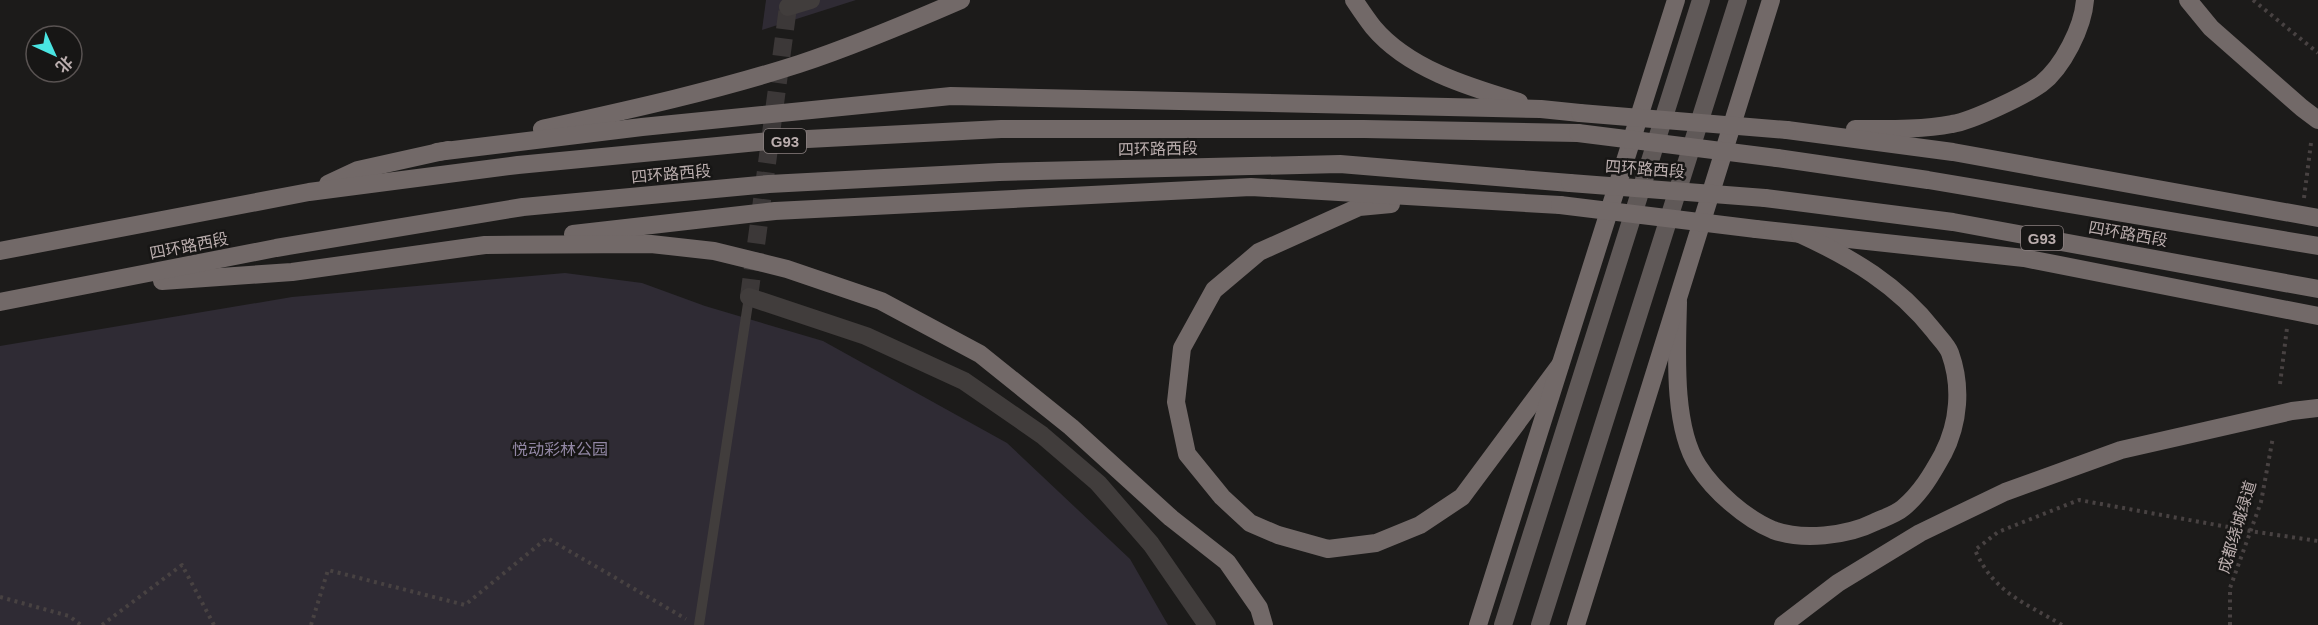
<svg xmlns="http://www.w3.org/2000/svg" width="2318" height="625" font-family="Helvetica,'Noto Sans SC',sans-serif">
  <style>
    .green { fill: #2f2b34 }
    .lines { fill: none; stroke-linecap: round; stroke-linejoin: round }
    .street-tunnel { stroke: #3c3838; stroke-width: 18; stroke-dasharray: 18 9; stroke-linecap: butt }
    .path { stroke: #484242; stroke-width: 4; stroke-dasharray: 3 4.5; stroke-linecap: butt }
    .lane { stroke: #413d3c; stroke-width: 10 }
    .street { stroke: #413d3c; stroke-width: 18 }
    .primary { stroke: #605958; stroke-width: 18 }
    .highway { stroke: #726968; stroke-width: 18 }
    .highway-bridge { stroke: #726968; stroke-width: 18 }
    .labels { text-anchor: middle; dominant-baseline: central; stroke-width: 5; stroke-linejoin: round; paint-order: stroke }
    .shield { fill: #171615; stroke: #8a8080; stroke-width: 1.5 }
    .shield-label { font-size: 15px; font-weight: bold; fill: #bbaeae }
    .street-label { font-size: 16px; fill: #bbaeae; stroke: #171615 }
    .park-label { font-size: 16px; fill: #9287a4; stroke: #171615 }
  </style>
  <rect width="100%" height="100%" fill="#1c1b1a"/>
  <g class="green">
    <polygon points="766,0 856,0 762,30"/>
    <polygon points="565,273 642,283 705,306 823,341 1007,443 1130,559 1168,625 0,625 0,346 292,297"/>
  </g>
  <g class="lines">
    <polyline class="street-tunnel" points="749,297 788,7"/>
    <g class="path">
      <polyline points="2253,0 2318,53"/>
      <polyline points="2304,198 2311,143"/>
      <polyline points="2280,384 2287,328"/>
      <polyline points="0,597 69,616 81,625"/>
      <polyline points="102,625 182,565 214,625"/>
      <polyline points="311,625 328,570 465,605 547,538 686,619"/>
      <path d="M2062,625c-38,-23 -68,-32 -87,-75l23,-18 81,-32 171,31 68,10"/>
      <polyline points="2230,625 2230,588 2261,502 2273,437"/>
    </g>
    <polyline class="lane" points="699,625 749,297"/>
    <g class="street">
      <polyline points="788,7 811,0"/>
      <polyline points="749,297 866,336 964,381 1042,435 1098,483 1151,544 1207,625"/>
    </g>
    <g class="primary">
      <polyline points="1503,625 1701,0"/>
      <polyline points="1540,625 1738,0"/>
    </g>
    <g class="highway">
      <path d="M1354,0c6,9 12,18 19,27 35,42 96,60 146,75"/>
      <polyline points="2188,0 2211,28 2302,108 2318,120"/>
      <path d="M542,129c86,-19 173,-38 257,-65 55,-18 109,-41 162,-64"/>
      <path d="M1855,129c32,0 66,1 97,-5 20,-3 72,-28 89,-40 22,-17 42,-57 44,-84"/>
      <polyline points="1787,130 1953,152 2318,218"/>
      <polyline points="437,152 642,127 951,96 1541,109 1580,113"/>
      <polyline points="1777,158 1928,180 2318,246"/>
      <polyline points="328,184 358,170 448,150"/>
      <polyline points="1765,198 1953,222 2318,289"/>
      <polyline points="1391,204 1359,207 1259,252 1214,290 1182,348 1176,402 1187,454 1222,497 1250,523 1278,535 1328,549 1376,543 1420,525 1462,497 1560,365"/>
      <polyline points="1756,229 2024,258 2318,316"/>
      <polyline points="573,234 775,211 1251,187 1560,205"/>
      <polyline points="0,251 309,192 518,165 769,141 1001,129 1364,129 1578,133"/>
      <polyline points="162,281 292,272 485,245 651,244 714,251 787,269 881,301 980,354 1071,427 1171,518 1227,562 1259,608 1264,625"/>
      <polyline points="0,302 276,248 523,207 769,184 999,172 1340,164 1570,183"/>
      <path d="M1678,302c-1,47 -6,124 20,164 16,25 48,53 75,64 29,11 74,6 102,-8 9,-4 21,-8 28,-14 18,-15 29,-34 40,-54 16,-31 19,-68 7,-101 -3,-8 -11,-15 -16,-22 -36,-46 -82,-73 -134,-97"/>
      <polyline points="1478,625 1676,0"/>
      <polyline points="1576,625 1771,0"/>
      <polyline points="1783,625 1838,583 1920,533 2005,492 2121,450 2292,411 2318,408"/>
    </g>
    <g class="highway-bridge">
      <polyline points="1580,113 1787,130"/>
      <polyline points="1578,133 1777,158"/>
      <polyline points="1570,183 1765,198"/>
      <polyline points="1560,205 1756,229"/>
    </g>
  </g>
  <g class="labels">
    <g class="shield">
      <rect x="764" y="129" width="42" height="24" rx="4.5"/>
      <rect x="2021" y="226" width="42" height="24" rx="4.5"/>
    </g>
    <g class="shield-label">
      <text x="785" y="141">G93</text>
      <text x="2042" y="238">G93</text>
    </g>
    <g class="street-label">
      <text transform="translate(1158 149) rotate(-1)">四环路西段</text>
      <text transform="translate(1645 169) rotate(4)">四环路西段</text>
      <text transform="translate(671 174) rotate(-5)">四环路西段</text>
      <text transform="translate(2128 234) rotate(10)">四环路西段</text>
      <text transform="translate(189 246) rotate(-11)">四环路西段</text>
      <text transform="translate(2237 527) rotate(-73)">成都绕城绿道</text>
    </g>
    <g class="park-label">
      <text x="560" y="449">悦动彩林公园</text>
    </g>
  </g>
  <g transform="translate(54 54) rotate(135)"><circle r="28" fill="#171615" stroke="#595352" stroke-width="1.5"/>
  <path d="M0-4.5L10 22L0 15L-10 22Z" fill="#4ae5e2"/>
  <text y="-9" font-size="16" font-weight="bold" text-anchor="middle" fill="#bbaeae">北</text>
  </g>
</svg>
